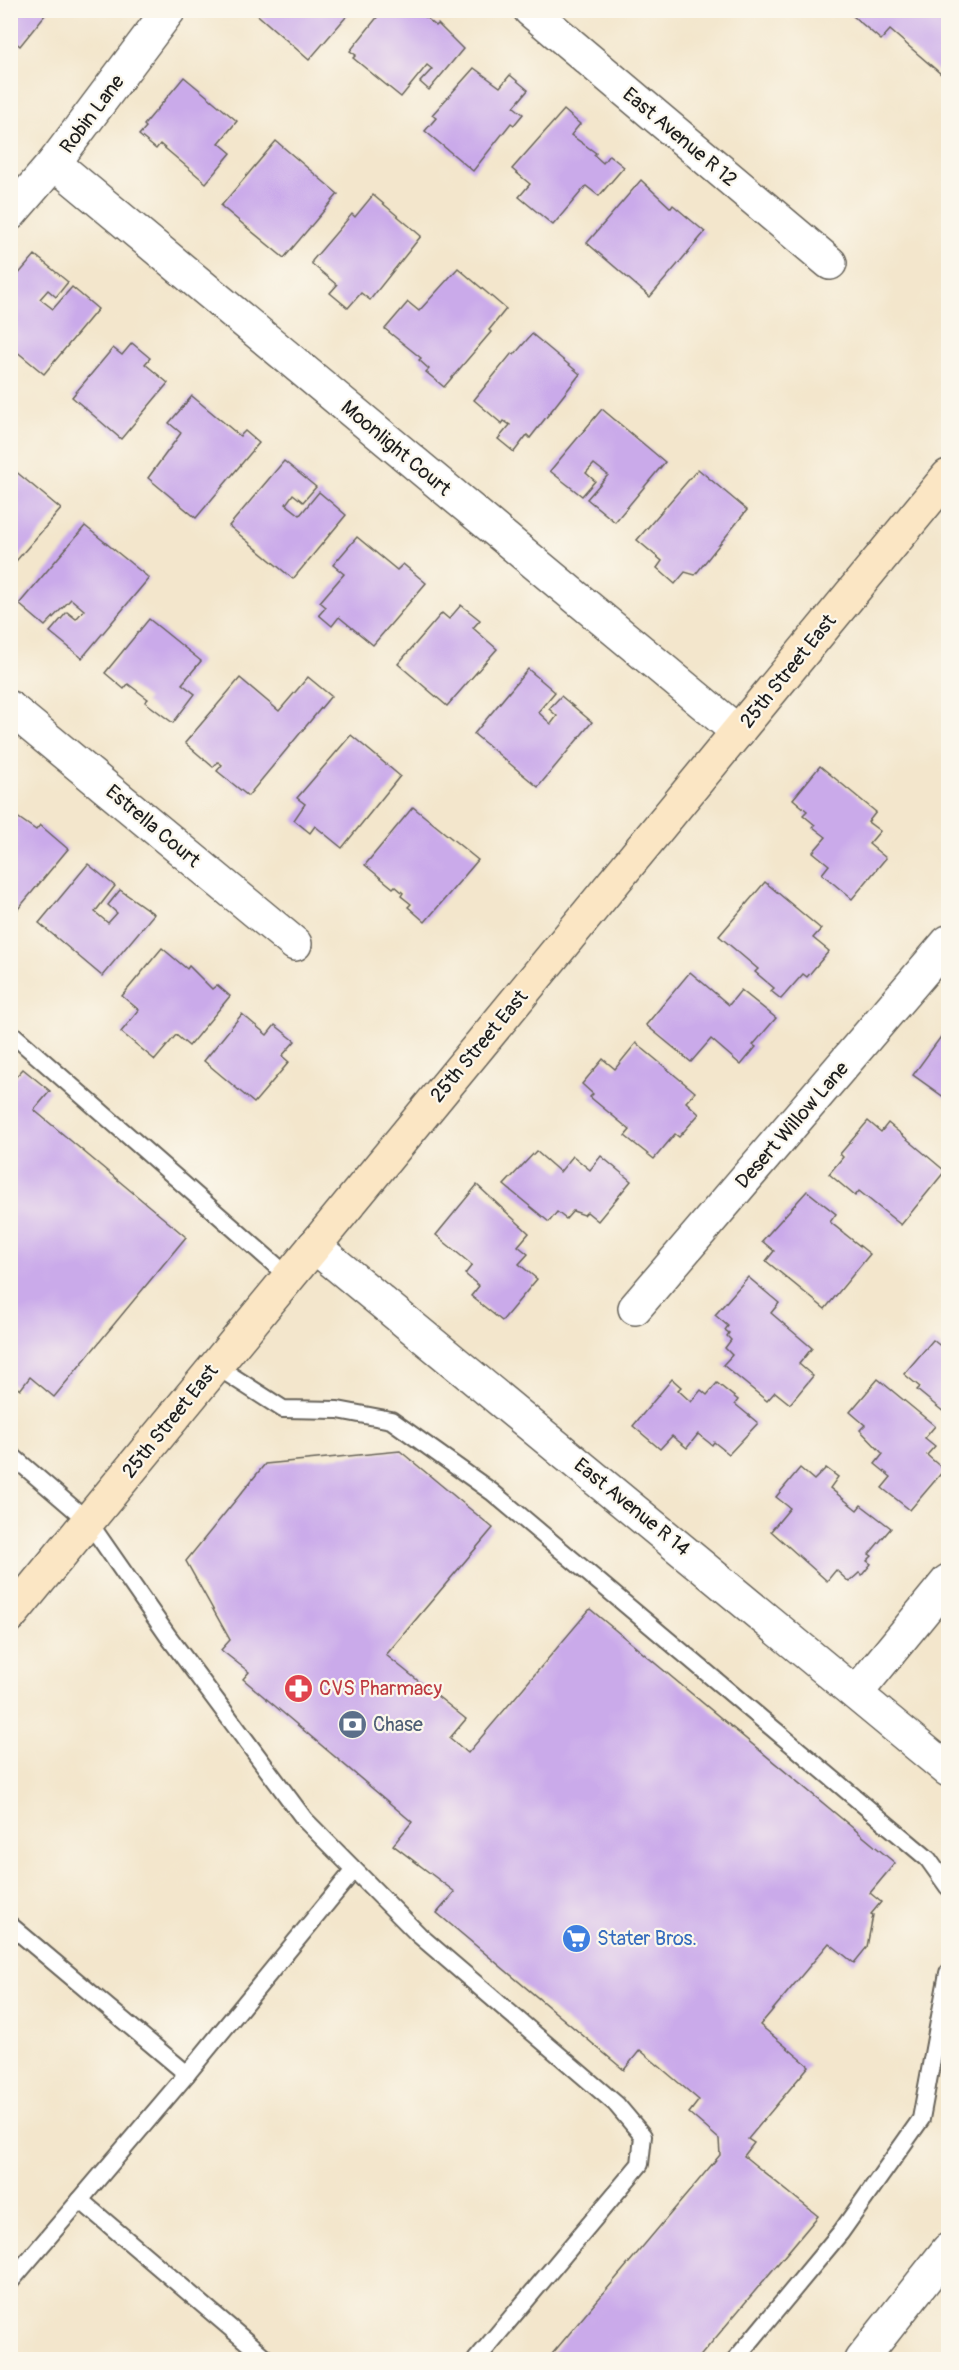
<svg xmlns="http://www.w3.org/2000/svg" width="959" height="2370" font-family="Pangolin,sans-serif">
  <style>
    .building { fill: #caaaea }
    .lines { fill: none; stroke-linecap: round; stroke-linejoin: round }
    .lane-casing { stroke: #67635a; stroke-width: 20 }
    .street-casing { stroke: #67635a; stroke-width: 36 }
    .secondary-casing { stroke: #67635a; stroke-width: 36 }
    .lane { stroke: #fff; stroke-width: 16 }
    .street { stroke: #fff; stroke-width: 33 }
    .secondary { stroke: #fbe6c4; stroke-width: 33 }
    .labels { text-anchor: middle; dominant-baseline: central; stroke-width: 4.5; stroke-linejoin: round; paint-order: stroke }
    .street-label { font-size: 20px; fill: #1c1c1c; stroke: #fbf7ec }
    .health-label { font-size: 20px; fill: #be3a42; stroke: #fbf7ec; text-anchor: start }
    .service-label { font-size: 20px; fill: #4e5e75; stroke: #fbf7ec; text-anchor: start }
    .shop-label { font-size: 20px; fill: #366cbe; stroke: #fbf7ec; text-anchor: start }
  </style>
  <rect width="100%" height="100%" fill="#fbf7ec"/>
  <filter id="ink" filterUnits="userSpaceOnUse"><feTurbulence type="fractalNoise" baseFrequency=".0167" numOctaves="2"/><feDisplacementMap in="SourceGraphic" scale="12" xChannelSelector="R" yChannelSelector="G"/><feConvolveMatrix kernelMatrix="1 2 1 2 8 2 1 2 1" color-interpolation-filters="sRGB"/></filter>
  <filter id="wash" filterUnits="userSpaceOnUse"><feTurbulence type="fractalNoise" baseFrequency=".008" numOctaves="4" result="noise"/><feDisplacementMap in="SourceGraphic" scale="24" xChannelSelector="R" yChannelSelector="G"/><feGaussianBlur stdDeviation="1.35" result="paint"/><feColorMatrix in="noise" values="0 0 0 0 0 0 0 0 0 0 0 0 0 0 0 0 0 1.4 0 .05"/><feComposite in="paint" operator="in"/></filter>
  <g filter="url(#wash)">
    <rect width="100%" height="100%" fill="#f3e6cc"/>
    <g id="blocks">
      <g class="building">
        <polygon points="10,10 49,10 20,46 10,38"/>
        <polygon points="252,10 352,10 309,60"/>
        <polygon points="383,10 417,10 436,26 438,24 463,49 429,90 420,82 432,69 427,65 401,97 353,58 356,55 350,51"/>
        <polygon points="846,10 948,10 948,80 890,30 881,40"/>
        <polygon points="474,68 500,87 510,75 528,90 514,107 523,114 514,125 511,123 473,171 425,131 436,118 432,115"/>
        <polygon points="184,77 237,121 219,143 231,153 206,183 160,144 156,149 139,135 146,127 144,125"/>
        <polygon points="564,110 580,124 571,135 596,153 594,155 603,163 609,155 624,167 599,196 586,186 553,225 519,197 530,184 512,169"/>
        <polygon points="276,141 338,194 284,258 221,206"/>
        <polygon points="641,180 671,208 673,205 705,232 650,297 587,243"/>
        <polygon points="373,195 421,236 370,300 361,293 348,308 330,293 337,285 312,264 312,261 352,214 355,217"/>
        <polygon points="35,255 68,282 56,297 48,290 40,299 53,309 72,287 98,309 44,374 10,346 10,284"/>
        <polygon points="458,268 506,309 489,330 491,332 444,387 426,372 429,369 419,360 421,358 385,329 408,302 419,311"/>
        <polygon points="532,334 580,374 530,438 527,435 514,452 498,439 510,425 504,421 502,424 474,400 512,353 514,355"/>
        <polygon points="132,343 150,358 145,364 168,383 121,439 72,397 113,348 122,355"/>
        <polygon points="192,396 240,436 245,431 259,443 196,518 148,478 181,433 169,423"/>
        <polygon points="602,409 665,462 615,522 587,499 608,475 594,464 586,473 595,481 582,496 550,471"/>
        <polygon points="284,461 316,487 303,502 293,494 286,504 300,515 319,492 346,515 293,579 229,526"/>
        <polygon points="698,469 747,510 695,575 685,572 675,584 657,568 662,561 637,540"/>
        <polygon points="14,470 61,509 10,568 10,475"/>
        <polygon points="85,526 149,578 82,658 50,632 67,612 76,619 84,610 71,599 45,626 19,604"/>
        <polygon points="357,537 397,570 403,564 426,583 373,645 339,617 332,626 319,615 326,607 320,602 344,574 333,565"/>
        <polygon points="461,605 480,620 473,628 497,649 447,706 398,664 442,613 449,619"/>
        <polygon points="149,619 201,661 182,684 195,694 173,723 145,702 148,699 128,684 124,689 105,673"/>
        <polygon points="528,669 555,692 538,712 551,724 557,716 549,709 561,696 592,722 538,787 474,734"/>
        <polygon points="308,677 331,696 248,796 217,771 222,765 218,762 213,767 185,743 240,678 279,711"/>
        <polygon points="351,735 400,776 342,848 315,826 310,833 294,820 305,804 297,798"/>
        <polygon points="820,766 876,812 868,822 880,831 869,844 886,858 852,899 822,874 829,865 813,852 826,837 813,827 815,825 803,815 807,811 793,799"/>
        <polygon points="413,807 478,860 425,922 408,907 411,904 401,896 403,893 395,886 393,888 365,865"/>
        <polygon points="10,812 36,830 40,825 68,849 13,915"/>
        <polygon points="88,864 115,886 95,912 108,923 117,913 108,905 120,890 154,914 102,976 39,923"/>
        <polygon points="765,882 821,929 813,938 829,951 807,977 803,974 781,999 771,991 774,988 755,972 758,969 719,936"/>
        <polygon points="162,948 187,969 189,966 212,989 217,985 230,996 189,1046 176,1035 155,1060 121,1032 139,1010 122,996"/>
        <polygon points="690,972 729,1005 741,990 776,1018 753,1045 756,1047 741,1065 711,1039 691,1062 646,1025"/>
        <polygon points="242,1014 267,1035 275,1025 295,1041 282,1056 289,1062 254,1103 204,1061"/>
        <polygon points="948,1027 948,1100 913,1075"/>
        <polygon points="636,1043 695,1092 686,1102 699,1114 679,1137 675,1134 654,1159 625,1136 630,1130 590,1097 593,1094 582,1084 603,1059 615,1069"/>
        <polygon points="23,1069 50,1091 34,1110 186,1237 54,1397 30,1377 20,1390 10,1382 10,1083"/>
        <polygon points="868,1121 881,1132 888,1123 945,1171 901,1225 859,1191 855,1196 829,1174 843,1157 840,1154"/>
        <polygon points="536,1151 560,1172 573,1156 590,1170 601,1156 631,1181 598,1221 587,1212 584,1215 573,1211 566,1219 557,1212 549,1222 504,1185"/>
        <polygon points="477,1185 529,1233 518,1246 528,1254 519,1264 537,1279 502,1321 471,1296 479,1286 465,1274 472,1265 436,1235"/>
        <polygon points="807,1191 836,1214 830,1222 870,1254 825,1309 766,1261 774,1251 762,1241"/>
        <polygon points="748,1277 779,1303 771,1313 812,1348 799,1364 813,1376 790,1404 775,1392 767,1401 723,1365 732,1355 725,1348 731,1340 727,1336 729,1333 725,1330 728,1326 715,1315"/>
        <polygon points="933,1340 948,1352 948,1409 945,1413 917,1390 920,1387 904,1374"/>
        <polygon points="672,1379 681,1387 678,1390 691,1402 701,1390 707,1395 717,1383 738,1400 735,1404 758,1423 729,1454 714,1442 712,1445 698,1434 687,1448 672,1436 660,1449 633,1426"/>
        <polygon points="878,1379 935,1426 925,1438 935,1446 927,1455 944,1470 910,1510 882,1488 891,1477 875,1464 883,1454 860,1430 865,1425 850,1412"/>
        <polygon points="400,1451 493,1528 386,1655 466,1719 450,1738 468,1753 590,1609 895,1863 870,1893 881,1902 871,1914 873,1915 867,1947 854,1963 829,1943 760,2025 809,2066 748,2139 754,2143 744,2156 818,2216 697,2360 547,2360 720,2155 719,2139 689,2113 699,2100 640,2050 624,2070 437,1913 455,1892 393,1845 412,1822 243,1679 249,1672 221,1650 230,1640 186,1561 265,1464"/>
        <polygon points="800,1468 814,1480 826,1468 838,1477 830,1488 857,1510 861,1505 891,1528 869,1554 872,1556 867,1561 871,1564 862,1575 859,1573 849,1582 836,1570 827,1581 771,1531 790,1508 776,1497"/>
      </g>
    </g>
  </g>
  <g filter="url(#ink)">
    <use href="#blocks" fill-opacity="0" stroke="#67635a" stroke-width="1.5"/>
    <g class="lines">
      <defs>
        <g id="lane">
          <polyline points="10,1032 289,1277"/>
          <polyline points="216,1366 283,1409 338,1410 391,1420 492,1492 928,1859 948,1887"/>
          <polyline points="10,1454 88,1521 168,1636 305,1820 419,1935 616,2104 643,2136 640,2164 476,2360"/>
          <polyline points="10,1925 187,2074 80,2200 268,2360"/>
          <polyline points="187,2074 354,1870"/>
          <polyline points="10,2282 80,2200"/>
          <polyline points="735,2360 841,2232 921,2119 948,1973"/>
        </g>
        <g id="street">
          <polyline points="530,10 830,263"/>
          <polyline points="54,163 738,732"/>
          <polyline points="10,214 54,163 169,10"/>
          <polyline points="10,708 295,944"/>
          <polyline points="314,1246 948,1770"/>
          <polyline points="635,1308 948,942"/>
          <polyline points="857,1692 948,1581"/>
          <polyline points="861,2360 948,2250"/>
        </g>
        <polyline id="secondary" points="10,1616 948,476"/>
      </defs>
      <use href="#lane" class="lane-casing"/>
      <use href="#street" class="street-casing"/>
      <use href="#secondary" class="secondary-casing"/>
      <use href="#lane" class="lane"/>
      <use href="#street" class="street"/>
      <use href="#secondary" class="secondary"/>
    </g>
  </g>
  <defs>
    <symbol id="pharmacy-disc" viewBox="-11 -11 22 22"><circle r="9.5" fill="#e0444e" stroke="#fbf7ec"/><path d="M-2-6h4v4h4v4h-4v4h-4v-4h-4v-4h4Z" fill="#fff"/></symbol>
    <symbol id="bank-disc" viewBox="-11 -11 22 22"><circle r="9.5" fill="#5c6f8a" stroke="#fbf7ec"/><path d="M-6-4H6V4H-6ZM0-2.3a2.3 2.3 0 1 0 0 4.6a2.3 2.3 0 1 0 0-4.6Z" fill="#fff"/></symbol>
    <symbol id="supermarket-disc" viewBox="-11 -11 22 22"><circle r="9.5" fill="#3f7fe0" stroke="#fbf7ec"/><path d="M-6-5.5h2.5l.6 2H6L4.5 2H-2.5L-4.4-4H-6ZM-1.5 3.2a1.3 1.3 0 1 0 .1 0ZM3 3.2a1.3 1.3 0 1 0 .1 0Z" fill="#fff"/></symbol>
  </defs>
  <g fill-rule="evenodd">
    <use href="#pharmacy-disc" x="282" y="1672" width="33" height="33"/>
    <use href="#bank-disc" x="336" y="1708" width="33" height="33"/>
    <use href="#supermarket-disc" x="560" y="1922" width="33" height="33"/>
  </g>
  <g class="labels">
    <g class="street-label">
      <text transform="translate(92 114) rotate(-53)">Robin Lane</text>
      <text transform="translate(680 137) rotate(40)">East Avenue R 12</text>
      <text transform="translate(396 448) rotate(40)">Moonlight Court</text>
      <text transform="translate(788 671) rotate(-51)">25th Street East</text>
      <text transform="translate(153 826) rotate(40)">Estrella Court</text>
      <text transform="translate(479 1046) rotate(-50)">25th Street East</text>
      <text transform="translate(792 1125) rotate(-49)">Desert Willow Lane</text>
      <text transform="translate(170 1421) rotate(-51)">25th Street East</text>
      <text transform="translate(632 1507) rotate(39)">East Avenue R 14</text>
    </g>
    <g class="health-label">
      <text x="319" y="1688">CVS Pharmacy</text>
    </g>
    <g class="service-label">
      <text x="373" y="1724">Chase</text>
    </g>
    <g class="shop-label">
      <text x="597" y="1938">Stater Bros.</text>
    </g>
  </g>
  <rect width="959" height="2370" fill="none" stroke="#fbf7ec" stroke-width="36"/>
</svg>
